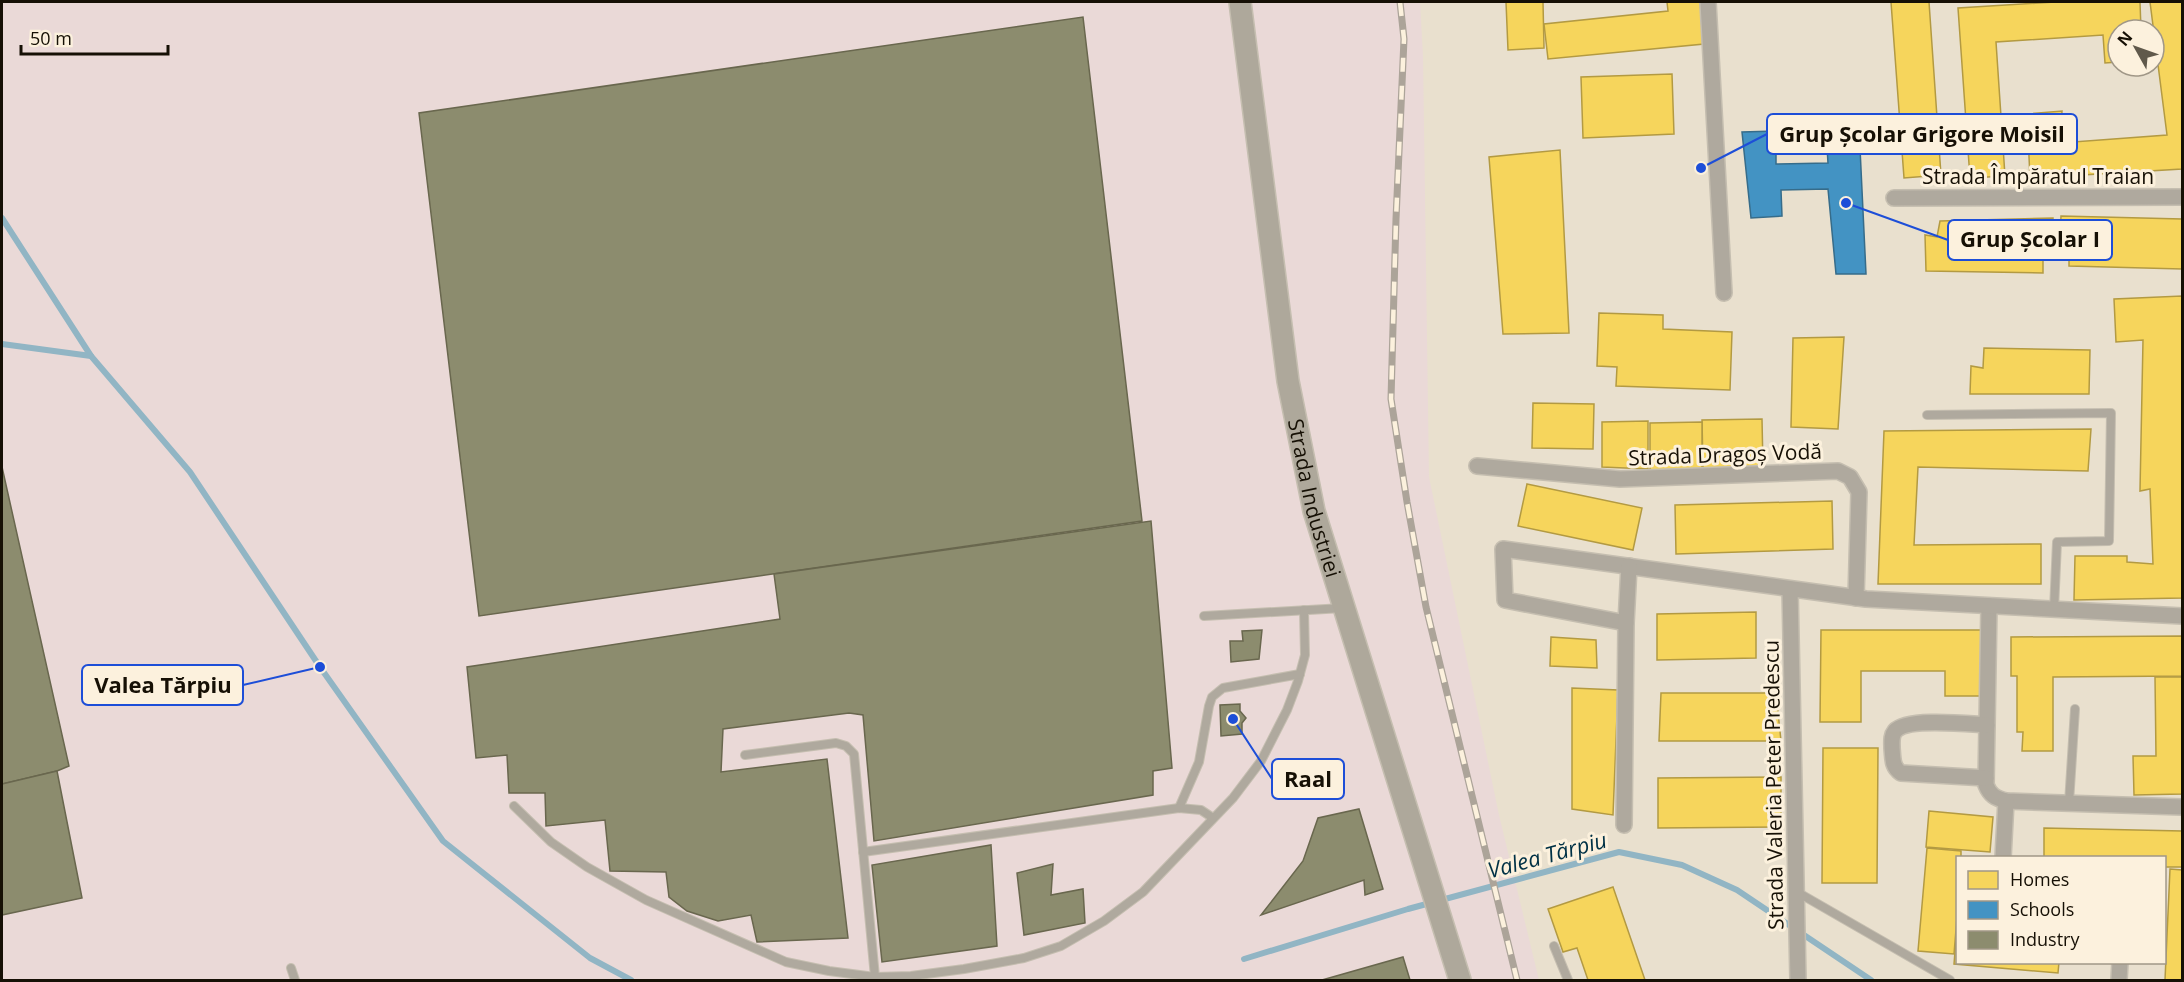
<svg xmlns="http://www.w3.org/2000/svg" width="2184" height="982" font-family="'Open Sans',sans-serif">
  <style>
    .industrial { fill: #ead9d7 }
    .homes { fill: #f6d55c; stroke: #b39a42; stroke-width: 1.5 }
    .schools { fill: #4393c3; stroke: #366c8a; stroke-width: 1.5 }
    .industry { fill: #8c8c6e; stroke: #69674e; stroke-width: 1.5 }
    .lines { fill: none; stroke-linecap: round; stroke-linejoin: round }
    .stream { stroke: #91b5c4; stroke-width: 6 }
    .lane-casing { stroke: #c5beb0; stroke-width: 10 }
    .street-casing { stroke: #c5beb0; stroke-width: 18 }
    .secondary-casing { stroke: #c5beb0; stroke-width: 24 }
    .lane { stroke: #afa99e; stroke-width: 8 }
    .street { stroke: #afa99e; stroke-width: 15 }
    .secondary { stroke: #aea89b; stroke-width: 21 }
    .rail-casing { stroke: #aca499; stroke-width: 7 }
    .rail { stroke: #fcf1dd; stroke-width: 4.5; stroke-dasharray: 14; stroke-linecap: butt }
    .labels { text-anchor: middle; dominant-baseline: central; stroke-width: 6; stroke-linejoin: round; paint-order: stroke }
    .street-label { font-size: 21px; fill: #161005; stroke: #fcf1dd }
    .water-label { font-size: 22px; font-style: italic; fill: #003145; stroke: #fcf1dd }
    .leader { fill: none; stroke: #1d4ed8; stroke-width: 2 }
    .callout-dot { fill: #1d4ed8; stroke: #fcf1dd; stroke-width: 2 }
    .callout { fill: #fcf1dd; stroke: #1d4ed8; stroke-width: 2 }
    .callout-label { font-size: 22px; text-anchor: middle; font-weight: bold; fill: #161005 }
  </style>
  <rect width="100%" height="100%" fill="#e9e0ce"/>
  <polygon class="industrial" points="2,2 1420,2 1423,56 1429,477 1499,815 1539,980 2,980"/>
  <g class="homes">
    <polygon points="1506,2 1543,2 1544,48 1508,50"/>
    <polygon points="1667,2 1700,2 1704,44 1548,59 1544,24 1668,11"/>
    <polygon points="1891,2 1929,2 1941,175 1904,178"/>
    <polygon points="2055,2 2140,2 2141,30 2118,30 2118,62 2105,63 2103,35 1996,42 2005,176 1970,178 1958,8"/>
    <polygon points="2150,2 2182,2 2182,169 2030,178 2027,114 2062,111 2060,143 2167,135"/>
    <polygon points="1672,74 1674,134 1583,138 1581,77"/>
    <polygon points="1560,150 1569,333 1503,334 1489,157"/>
    <polygon points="2061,216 2182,219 2182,269 2069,266 2069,253 2074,253 2075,239 2060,239"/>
    <polygon points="2053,218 2054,252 2043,252 2043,273 1926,271 1925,235 1937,237 1940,221"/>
    <polygon points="2182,296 2182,598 2074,600 2075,556 2127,556 2127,562 2153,564 2150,489 2140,491 2143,340 2116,342 2114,299"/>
    <polygon points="1599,313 1663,315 1663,329 1732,332 1730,390 1616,386 1617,367 1597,366"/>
    <polygon points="1844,337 1838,429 1791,427 1793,338"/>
    <polygon points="1984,348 2090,350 2089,394 1970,394 1971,366 1983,368"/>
    <polygon points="1533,403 1594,404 1593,449 1532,448"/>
    <polygon points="1762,419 1763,467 1703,468 1702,420"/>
    <polygon points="1648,421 1648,469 1602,467 1602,422"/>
    <polygon points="1702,422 1702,470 1650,471 1650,423"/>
    <polygon points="2091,429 2088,471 1918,467 1914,545 2041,544 2041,584 1878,584 1884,431"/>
    <polygon points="1527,484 1642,508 1633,550 1518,526"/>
    <polygon points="1832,501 1833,549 1676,554 1675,505"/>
    <polygon points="1756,612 1756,658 1657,660 1657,614"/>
    <polygon points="1821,630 1986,630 1986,696 1945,696 1945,671 1861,671 1861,722 1820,722"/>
    <polygon points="2182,636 2182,676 2053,677 2053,751 2022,751 2023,732 2017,732 2017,676 2011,676 2011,637"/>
    <polygon points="1551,637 1596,640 1597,668 1550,666"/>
    <polygon points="2155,677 2182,677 2182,794 2134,795 2133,756 2156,756"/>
    <polygon points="1572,688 1618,690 1613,815 1572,809"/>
    <polygon points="1661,693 1776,693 1781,741 1659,741"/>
    <polygon points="1823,748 1878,748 1877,883 1822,883"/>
    <polygon points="1781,777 1781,827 1658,828 1658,778"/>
    <polygon points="1929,811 1993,817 1990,852 1926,847"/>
    <polygon points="2044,828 2182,831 2182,867 2164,867 2164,858 2044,858"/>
    <polygon points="1927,848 1961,851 1961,858 1958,858 1958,905 1954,954 1918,951"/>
    <polygon points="2170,869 2182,870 2182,980 2165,980"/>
    <polygon points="1613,887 1645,980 1588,980 1577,948 1563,952 1548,909"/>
    <polygon points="1957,927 1958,962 2059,962 2058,973 1954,964"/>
  </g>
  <polygon class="schools" points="1859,127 1866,274 1836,274 1828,189 1781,190 1782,216 1751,218 1742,132 1776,131 1776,164 1828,163 1826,130"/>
  <g class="industry">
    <polygon points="1083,17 1142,521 479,616 419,113"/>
    <polygon points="2,467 69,766 57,771 2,784"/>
    <polygon points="1151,521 1172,768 1153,771 1153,795 874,841 863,715 849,713 723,729 721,772 827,759 848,938 757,942 751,915 718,921 687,911 669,897 666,872 610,871 605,820 546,826 545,793 509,793 507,755 476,758 467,667 780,619 774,574"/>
    <polygon points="1262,630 1259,659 1231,662 1230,641 1243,641 1242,631"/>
    <polygon points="1240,704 1240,711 1246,718 1242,723 1242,734 1221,736 1220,705"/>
    <polygon points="57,771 82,898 2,915 2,784"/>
    <polygon points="1359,809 1383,889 1365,895 1364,880 1261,915 1303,861 1318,818"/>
    <polygon points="991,845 997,946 882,962 872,865"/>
    <polygon points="1053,864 1051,895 1083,889 1085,923 1024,935 1017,873"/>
    <polygon points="1403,957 1410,980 1322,980"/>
  </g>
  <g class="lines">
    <g class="stream">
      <polyline points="2,218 91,356"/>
      <polyline points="2,344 91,356 190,472 320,667 443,841 590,958 631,980"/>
      <polyline points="1244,959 1408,909 1619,852 1682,865 1737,890 1871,980"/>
    </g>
    <defs>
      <g id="lane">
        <polyline points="1927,415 2111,413 2109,541 2057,542 2054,610"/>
        <polyline points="1204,616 1343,608"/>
        <polyline points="745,755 836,743 846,746 854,754 875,977"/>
        <polyline points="2069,803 2075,709"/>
        <polyline points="514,806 551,842 587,867 646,900 786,962 829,971 875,977 911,976 964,969 1024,958 1061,946 1104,921 1143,892 1233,798 1261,761 1287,710 1298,681 1305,655 1304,610"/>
        <polyline points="1179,808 1199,762 1209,706 1212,697 1223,688 1300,674"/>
        <polyline points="863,852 1179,808 1201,810 1213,818"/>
        <polyline points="1797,892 1950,980"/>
        <polyline points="1554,946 1568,980"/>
        <polyline points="291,968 295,980"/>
      </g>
      <g id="street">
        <polyline points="1708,2 1724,293"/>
        <polyline points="1894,198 2182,197"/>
        <polyline points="1477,466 1620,479 1838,471 1850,477 1859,492 1856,598"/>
        <polyline points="1790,589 1798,980"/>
        <path d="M1989,606l-3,179c4,10 9,13 20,16l176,6"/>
        <polyline points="1626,623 1505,600 1503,549 1866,599 2182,616"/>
        <path d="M1986,778l-85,-5c-9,-6 -8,-14 -9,-25 0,-6 -1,-12 3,-17 12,-14 74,-7 92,-6"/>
        <polyline points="1624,825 1626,623 1629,566"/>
        <polyline points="2003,858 2006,801"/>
        <polyline points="2119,980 2120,962"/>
      </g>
      <g id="secondary">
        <path id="s1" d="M1240,2l48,379 26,130 146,469"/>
      </g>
    </defs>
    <use href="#lane" class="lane-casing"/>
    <use href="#street" class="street-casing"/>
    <use href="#secondary" class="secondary-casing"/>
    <use href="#lane" class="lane"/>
    <use href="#street" class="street"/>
    <use href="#secondary" class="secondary"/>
    <defs>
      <polyline id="rail" points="1400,2 1404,39 1396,219 1391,399 1407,502 1426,607 1517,980"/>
    </defs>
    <use href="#rail" class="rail-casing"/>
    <use href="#rail" class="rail"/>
  </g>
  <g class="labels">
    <g class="street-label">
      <text x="2038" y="176">Strada Împăratul Traian</text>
      <text transform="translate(1725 454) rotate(-2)">Strada Dragoș Vodă</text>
      <text stroke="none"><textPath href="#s1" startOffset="502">Strada Industriei</textPath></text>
      <text transform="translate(1773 785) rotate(-91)">Strada Valeria Peter Predescu</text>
    </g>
    <g class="water-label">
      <text transform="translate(1547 854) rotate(-15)">Valea Tărpiu</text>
    </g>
  </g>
  <path class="leader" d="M1701 168L1767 134M1846 203L1948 240M320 667L243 685M1233 719L1272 779"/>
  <g class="callout-dot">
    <circle cx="1701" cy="168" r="6"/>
    <circle cx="1846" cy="203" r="6"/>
    <circle cx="320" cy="667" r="6"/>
    <circle cx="1233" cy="719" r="6"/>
  </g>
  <g class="callout">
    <rect x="1767" y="114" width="310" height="40" rx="6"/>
    <rect x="1948" y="220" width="164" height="40" rx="6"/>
    <rect x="82" y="665" width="161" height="40" rx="6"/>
    <rect x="1272" y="759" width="72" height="40" rx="6"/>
  </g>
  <g class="callout-label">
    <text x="1922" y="142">Grup Școlar Grigore Moisil</text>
    <text x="2030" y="247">Grup Școlar I</text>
    <text x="163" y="693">Valea Tărpiu</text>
    <text x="1308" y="787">Raal</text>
  </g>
  <rect width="2184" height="982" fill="none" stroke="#161005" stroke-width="6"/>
  <rect x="1956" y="856" width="210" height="108" fill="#fcf1dd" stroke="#a09787" stroke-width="1.5"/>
  <rect x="1968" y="871" width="30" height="18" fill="#f6d55c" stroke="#a09787" stroke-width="1.5"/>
  <text x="2010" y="886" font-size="18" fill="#161005">Homes</text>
  <rect x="1968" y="901" width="30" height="18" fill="#4393c3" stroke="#a09787" stroke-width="1.5"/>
  <text x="2010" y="916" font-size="18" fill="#161005">Schools</text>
  <rect x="1968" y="931" width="30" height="18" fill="#8c8c6e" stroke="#a09787" stroke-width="1.5"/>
  <text x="2010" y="946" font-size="18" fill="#161005">Industry</text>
  <g transform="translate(2136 48) rotate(310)"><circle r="28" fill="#fcf1dd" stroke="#a09787" stroke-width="1.5"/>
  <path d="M0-4.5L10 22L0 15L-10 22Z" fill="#60594b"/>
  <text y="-9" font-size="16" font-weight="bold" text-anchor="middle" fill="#161005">N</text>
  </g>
  <path d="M21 45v9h147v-9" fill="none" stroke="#161005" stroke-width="3"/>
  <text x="30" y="45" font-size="18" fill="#161005" stroke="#fcf1dd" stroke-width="4.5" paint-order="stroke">50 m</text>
</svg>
